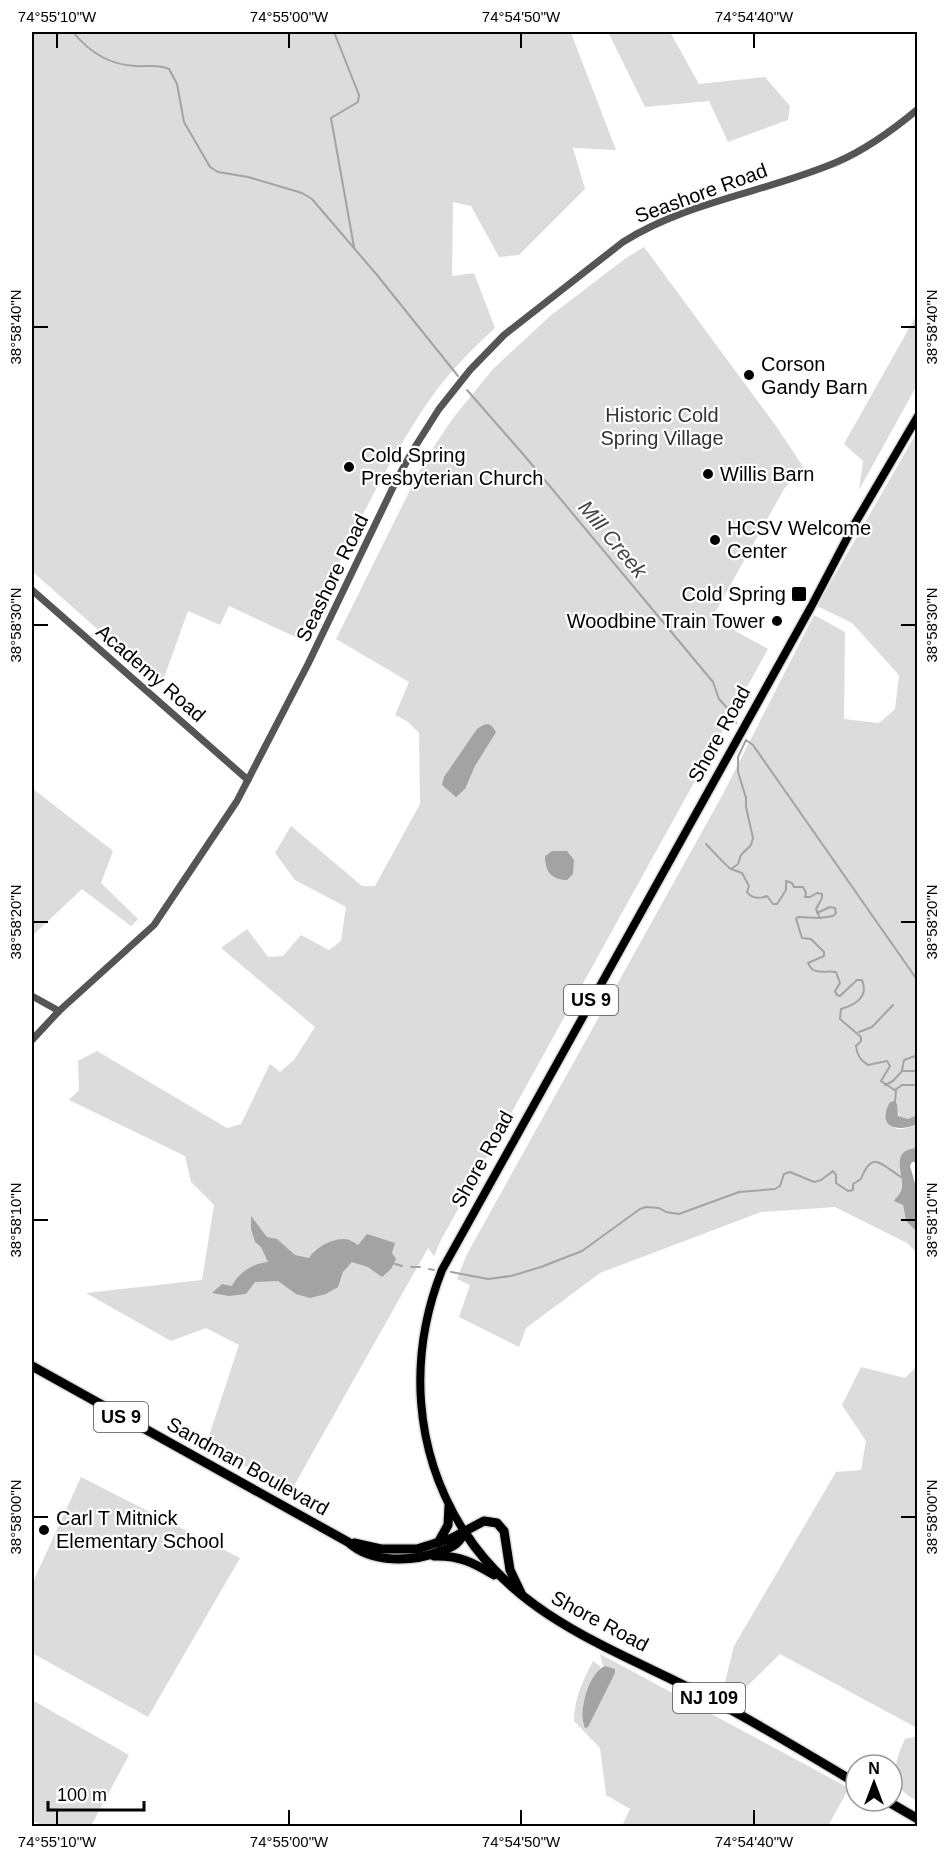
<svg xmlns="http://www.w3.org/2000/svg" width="949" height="1858" font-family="Helvetica,sans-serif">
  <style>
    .green { fill: #dcdcdc }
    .water { fill: #a3a3a3 }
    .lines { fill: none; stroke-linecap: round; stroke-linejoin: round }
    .stream { stroke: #a3a3a3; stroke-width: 2 }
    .primary-casing { stroke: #dbdbdb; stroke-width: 11 }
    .trunk-casing { stroke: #dbdbdb; stroke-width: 12 }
    .tertiary { stroke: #555; stroke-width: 7 }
    .primary { stroke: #000; stroke-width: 8 }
    .trunk { stroke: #000; stroke-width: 9 }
    .ticks { fill: none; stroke: #000; stroke-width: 2 }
    .poi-dot { fill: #000; stroke: #fff; stroke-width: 2 }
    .labels { text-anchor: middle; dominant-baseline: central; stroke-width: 4.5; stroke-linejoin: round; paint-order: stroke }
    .shield { fill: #fff; stroke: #4c4c4c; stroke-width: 1.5 }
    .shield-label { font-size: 18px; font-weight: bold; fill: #000 }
    .street-label { font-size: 20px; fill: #000; stroke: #fff }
    .poi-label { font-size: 20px; fill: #000; stroke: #fff; text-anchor: start }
    .park-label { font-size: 20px; fill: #333; stroke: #fff }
    .water-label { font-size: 21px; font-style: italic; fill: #444; stroke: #fff }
    .neatline { fill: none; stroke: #000; stroke-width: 2 }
    .ticks-label { font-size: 15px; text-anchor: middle; fill: #000 }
  </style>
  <rect width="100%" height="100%" fill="#fff"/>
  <g class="green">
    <path d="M32,32h540l-1,1 45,117 -43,-2 12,41 -66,66 -20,2 -28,-51 -18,-4 -1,74 22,-3 21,55c-24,22 -49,47 -67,74 -51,75 -87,158 -126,238l-73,-34 -9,19 -32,-14 -27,75 -129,-115z"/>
    <polygon points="608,32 670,32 699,84 765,77 790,106 788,120 728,142 709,101 645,107"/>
    <polygon points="644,247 776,426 804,468 784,489 712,618 768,649 441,1240 434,1256 428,1248 291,1491 206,1445 239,1345 206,1328 171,1341 86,1293 202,1280 214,1205 191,1182 185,1156 69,1100 79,1090 78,1061 97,1051 227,1128 241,1124 270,1064 280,1072 294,1060 315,1027 221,948 247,929 268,957 283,956 301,935 329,950 341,941 346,907 295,880 275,853 291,826 362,886 375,886 420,804 419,733 407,721 395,715 409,682 336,639 425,460 453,418 493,369 550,316 626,258"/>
    <polygon points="917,314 917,385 859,490 863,461 844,444"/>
    <path d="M917,432l1,683 -10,4 -8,-1 -6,-17 -4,1 -5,13c8,18 16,16 32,9v24l-14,5 -3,9 2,29 -6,6 7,9 3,15 11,11v21l-10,-10 -72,-36 -74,5 -161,61 -74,55 -7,19 -60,-30 11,-32 -13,-6 10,-25 256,-460 91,-179 31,17 -1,87 35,4 16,-14 4,-34 -47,-52 -35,-17z"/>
    <polygon points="32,788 113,851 101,883 138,919 131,926 82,889 32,936"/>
    <polygon points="917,1366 917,1728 780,1654 737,1696 725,1696 719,1691 724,1686 734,1646 836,1472 861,1470 866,1441 842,1405 861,1367 905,1378"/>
    <polygon points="81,1477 240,1558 148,1717 32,1653 32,1584"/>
    <path d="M600,1654l249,134 -21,38h-206l8,-17 -24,-14 -6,-47 -26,-27c0,-22 9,-41 19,-60l8,6c-14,18 -20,37 -18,59l32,-57 -12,-3z"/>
    <polygon points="32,1700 129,1755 91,1826 44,1826 32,1821"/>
    <path d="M914,1737h3v64c-29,-14 -24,-37 -12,-62z"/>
  </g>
  <g class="water">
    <polygon points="488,724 492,726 496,732 475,766 465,789 456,797 442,785 444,777 477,729 483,725"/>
    <path d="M552,851h15l7,9 -1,14 -6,6c-16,0 -22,-9 -22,-24z"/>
    <path d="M894,1101l3,3 1,12 10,3 9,-4v9c-20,9 -41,3 -27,-22z"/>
    <path d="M917,1148v14h-5l-2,4 7,24v42l-11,-11 -3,-16 -9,-4c3,-5 7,-8 8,-13 1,-17 -12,-38 15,-40z"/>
    <path d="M251,1216l16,21 10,2 18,16 14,3c7,-11 22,-19 35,-19 5,0 9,3 14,6l9,-11 28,9 -3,10 4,6 -5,10 -9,8 -14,-10 -16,-5 -9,10 -5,15 -12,7 -16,4 -14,-4 -18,-13 -23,1 -9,12 -17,2 -17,-3 10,-9 10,2c6,-13 21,-23 36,-24l-7,-15 -6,-5 -4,-13z"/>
    <path d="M605,1666l10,3v4l-27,54 -3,1c-8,-15 4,-56 20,-62z"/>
  </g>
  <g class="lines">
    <g class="stream">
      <path d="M73,32c16,20 36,33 63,34 11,1 22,-2 33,3l8,15 7,38 26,45 8,5 30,5 54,16 10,6 65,76 81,101"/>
      <polyline points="334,32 359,95 358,102 331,118 354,247"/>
      <polyline points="467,390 523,454 713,682 719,699 729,710"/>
      <polyline points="734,718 736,723"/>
      <path d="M706,844c4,4 21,23 25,25"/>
      <polyline points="817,913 830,907 835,908 836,913 833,916 820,918"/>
      <polyline points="859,1032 872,1027 893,1005"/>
      <polyline points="902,1070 904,1060 918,1055"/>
      <polyline points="885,1085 893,1081 902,1071 918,1071"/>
      <polyline points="895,1090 902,1085 918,1085"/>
      <path d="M895,1102l1,-11 -15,-10 9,-15 -3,-5 -19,4c-8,-5 -11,-10 -12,-19l5,-5v-4l-21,-18 1,-10c14,-4 28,-12 21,-29h-5l-17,16 -3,-1 -2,-4 5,-8 -4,-11c-11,-2 -23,4 -28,-9l16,-7v-4l-13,-13 -9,-1 -6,-19 2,-2 22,1 -4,-9 6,-11v-4l-5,-1 -7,4h-5l1,-4 -3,-6h-9l-2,-4 -6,-2v9l-9,14h-4l-6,-8c-8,3 -15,3 -20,-4l2,-6 -7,-13 -11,-4 7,-5 3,-9 10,-10 2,-7 -7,-31v-9l-8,-26v-15l8,-17 7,5 165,236"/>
      <polyline points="392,1263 402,1266"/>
      <polyline points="411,1267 420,1267"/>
      <polyline points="429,1269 434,1270"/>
      <path d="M451,1272l37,7 23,-3 30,-9 41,-16 58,-42 6,-2 13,1 7,4 13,2 60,-22 36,-3 5,-3 4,-12 6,-2 24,10 7,-2 12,-9 3,4v8l12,8 5,-1v-6l8,-5c11,-29 20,-15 40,-2"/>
    </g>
    <defs>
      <path id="primary" d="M464,1531c-51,-80 -56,-175 -22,-261l369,-663 43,-82 64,-109"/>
      <g id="trunk">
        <path d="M32,1366l316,176c24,22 65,20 93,9 12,-4 20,-8 23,-20"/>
        <path d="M464,1531c56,89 156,120 245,167 50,26 98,56 147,85"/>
        <polyline points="354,1543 381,1549 417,1549 452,1538 484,1521 497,1523 504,1531 510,1570 521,1593"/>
        <polyline points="438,1543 448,1525 449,1506"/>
        <path d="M434,1556c25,-1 40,7 60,19"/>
        <polyline points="887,1801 918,1819"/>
      </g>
    </defs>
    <use href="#primary" class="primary-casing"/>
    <use href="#trunk" class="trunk-casing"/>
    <g class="tertiary">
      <polyline points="32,590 248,780"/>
      <polyline points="32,996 59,1011"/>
      <path d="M32,1040l27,-29 95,-86 83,-124 71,-137 89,-185 16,-29 26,-41 31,-39 34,-35 119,-93c65,-41 144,-50 214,-80 30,-13 56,-32 81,-53"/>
    </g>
    <use href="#primary" class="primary"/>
    <use href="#trunk" class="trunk"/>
  </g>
  <path class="ticks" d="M57,33v15M289,33v15M521,33v15M754,33v15M33,327h15M901,327h15M33,625h15M901,625h15M33,922h15M901,922h15M33,1220h15M901,1220h15M33,1517h15M901,1517h15M57,1810v15M289,1810v15M521,1810v15M754,1810v15"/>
  <g class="poi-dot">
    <circle cx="749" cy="375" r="6"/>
    <circle cx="349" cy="467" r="6"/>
    <circle cx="708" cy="474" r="6"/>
    <circle cx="715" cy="540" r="6"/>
    <rect x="791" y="586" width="16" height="16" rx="3"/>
    <circle cx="777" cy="621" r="6"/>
    <circle cx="44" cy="1530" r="6"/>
  </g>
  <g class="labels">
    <g class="shield">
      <rect x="564" y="985" width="54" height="30" rx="4.5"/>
      <rect x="94" y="1402" width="54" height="30" rx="4.5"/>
      <rect x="673" y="1683" width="72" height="30" rx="4.5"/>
    </g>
    <g class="shield-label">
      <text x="591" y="1000">US 9</text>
      <text x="121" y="1417">US 9</text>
      <text x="709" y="1698">NJ 109</text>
    </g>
    <g class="street-label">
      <text transform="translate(701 193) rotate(-20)">Seashore Road</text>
      <text transform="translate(332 578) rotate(-64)">Seashore Road</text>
      <text transform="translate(151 673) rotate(41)">Academy Road</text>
      <text transform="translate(719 734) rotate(-61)">Shore Road</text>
      <text transform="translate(482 1159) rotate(-61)">Shore Road</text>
      <text transform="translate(248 1466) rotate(29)">Sandman Boulevard</text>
      <text transform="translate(600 1621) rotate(28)">Shore Road</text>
    </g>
    <g class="poi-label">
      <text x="761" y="364">Corson<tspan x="761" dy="23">Gandy Barn</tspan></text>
      <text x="361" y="455">Cold Spring<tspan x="361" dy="23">Presbyterian Church</tspan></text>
      <text x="720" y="474">Willis Barn</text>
      <text x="727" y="528">HCSV Welcome<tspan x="727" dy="23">Center</tspan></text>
      <text x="786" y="594" text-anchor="end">Cold Spring</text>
      <text x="765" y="621" text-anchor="end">Woodbine Train Tower</text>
      <text x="56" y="1518">Carl T Mitnick<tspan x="56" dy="23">Elementary School</tspan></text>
    </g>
    <g class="park-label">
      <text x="662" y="415">Historic Cold<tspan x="662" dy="23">Spring Village</tspan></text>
    </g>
    <g class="water-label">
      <text transform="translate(613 539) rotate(50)">Mill Creek</text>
    </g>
  </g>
  <rect width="949" height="1858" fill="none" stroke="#ffffff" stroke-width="66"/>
  <g transform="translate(874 1783)"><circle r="28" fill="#ffffff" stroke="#999999" stroke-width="1.5"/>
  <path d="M0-4.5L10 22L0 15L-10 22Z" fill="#000000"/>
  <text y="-9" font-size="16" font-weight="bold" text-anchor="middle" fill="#000000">N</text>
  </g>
  <path d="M48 1801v9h96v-9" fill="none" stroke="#000000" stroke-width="3"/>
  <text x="57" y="1801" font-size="18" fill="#000000" stroke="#ffffff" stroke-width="4.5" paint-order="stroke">100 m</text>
  <rect x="33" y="33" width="883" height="1792" class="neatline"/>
  <g class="ticks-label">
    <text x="57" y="22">74°55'10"W</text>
    <text x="289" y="22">74°55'00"W</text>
    <text x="521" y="22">74°54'50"W</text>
    <text x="754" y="22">74°54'40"W</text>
    <text transform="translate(16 327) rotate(-90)" y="5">38°58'40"N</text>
    <text transform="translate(932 327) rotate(-90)" y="5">38°58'40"N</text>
    <text transform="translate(16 625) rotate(-90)" y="5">38°58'30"N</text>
    <text transform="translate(932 625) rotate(-90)" y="5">38°58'30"N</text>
    <text transform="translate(16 922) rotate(-90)" y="5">38°58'20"N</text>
    <text transform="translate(932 922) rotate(-90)" y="5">38°58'20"N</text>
    <text transform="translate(16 1220) rotate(-90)" y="5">38°58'10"N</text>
    <text transform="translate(932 1220) rotate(-90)" y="5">38°58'10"N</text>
    <text transform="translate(16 1517) rotate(-90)" y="5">38°58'00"N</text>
    <text transform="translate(932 1517) rotate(-90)" y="5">38°58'00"N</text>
    <text x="57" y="1847">74°55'10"W</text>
    <text x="289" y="1847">74°55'00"W</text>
    <text x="521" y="1847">74°54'50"W</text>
    <text x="754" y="1847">74°54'40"W</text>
  </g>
</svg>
